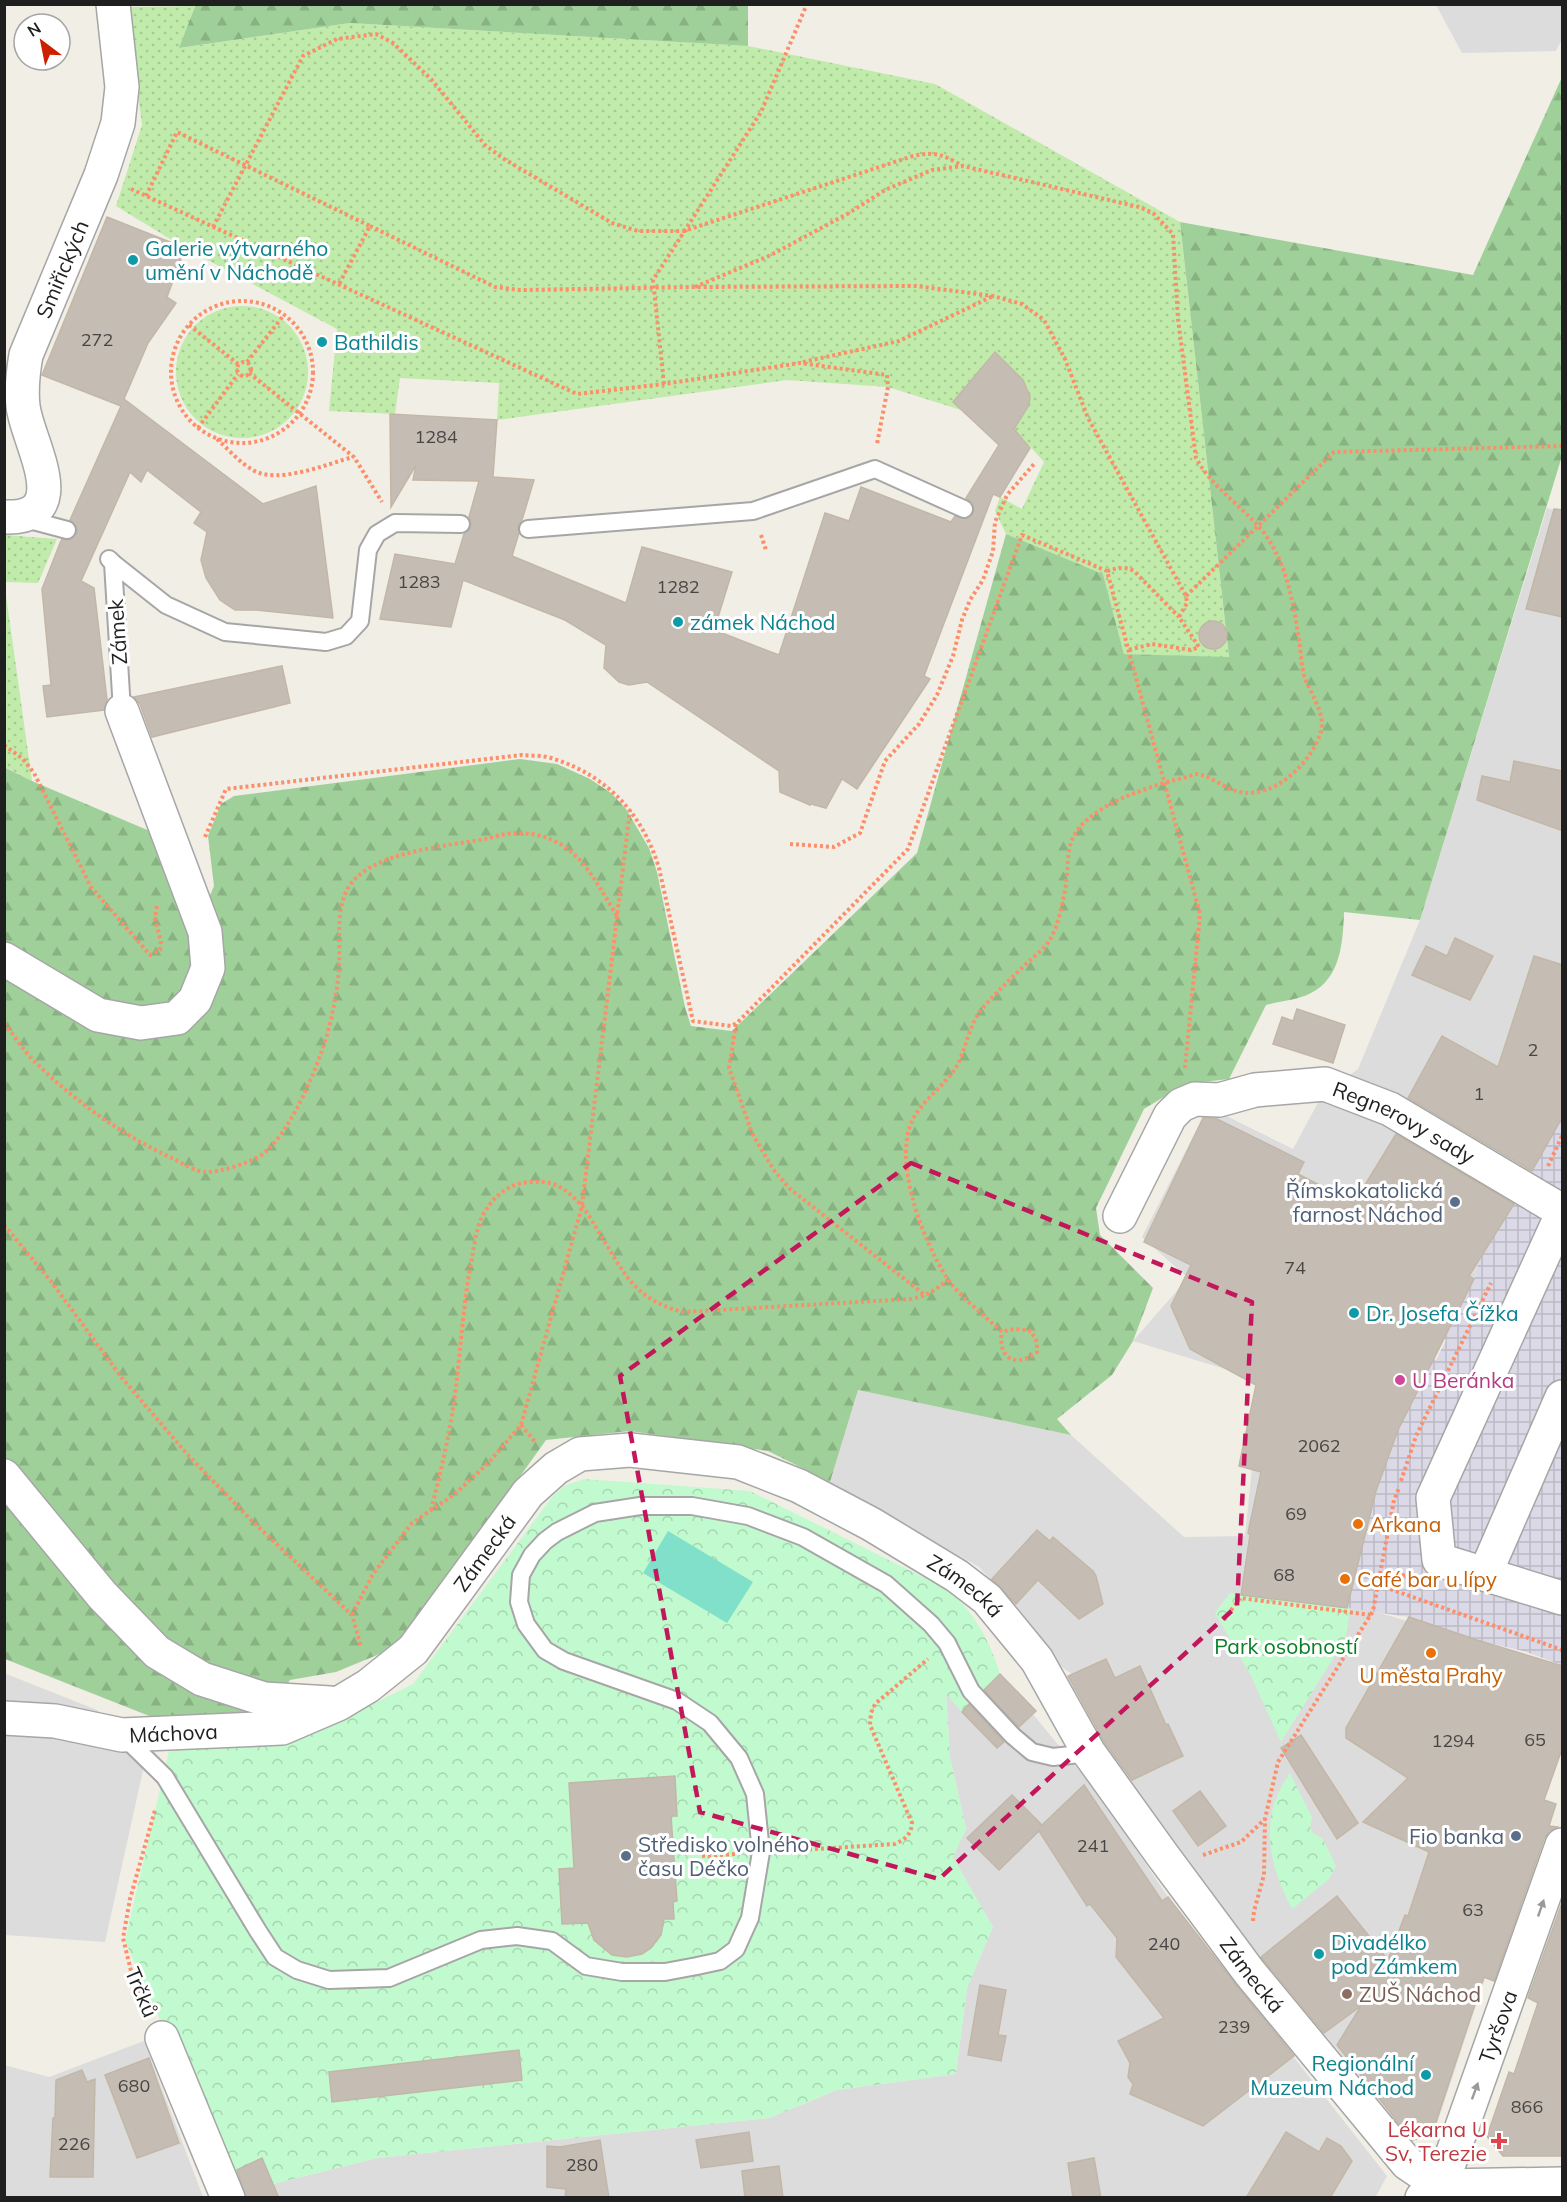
<svg xmlns="http://www.w3.org/2000/svg" width="1567" height="2202" font-family="Mulish,sans-serif">
  <style>
    .residential { fill: #dddcdc }
    .grass { fill: url(#grass-dots) }
    .forest { fill: url(#forest-firs) }
    .park { fill: url(#park-crowns) }
    .pitch { fill: #81e0ca }
    .plaza { fill: url(#plaza-grid) }
    .building { fill: #c5bdb4; stroke: #c2b7a7; stroke-width: 1.5 }
    .lines { fill: none; stroke-linecap: round; stroke-linejoin: round }
    .service-casing { stroke: #a6a6a6; stroke-width: 20 }
    .minor-casing { stroke: #a6a6a6; stroke-width: 36 }
    .tertiary-casing { stroke: #a6a6a6; stroke-width: 36 }
    .path { stroke: #fc8e69; stroke-width: 4; stroke-dasharray: 3 3; stroke-linecap: butt }
    .service { stroke: #fff; stroke-width: 16 }
    .minor { stroke: #fff; stroke-width: 33 }
    .tertiary { stroke: #fff; stroke-width: 33 }
    .path-bridge { stroke: #fc8e69; stroke-width: 4; stroke-dasharray: 3 3; stroke-linecap: butt }
    .oneway { fill: #9a9a9a }
    .marked { fill: none; stroke: #c2185b; stroke-width: 4.5; stroke-dasharray: 12 8; stroke-linejoin: round }
    .culture-dot { fill: #0f9aa8; stroke: #fff; stroke-width: 2 }
    .service-dot { fill: #5c6f8a; stroke: #fff; stroke-width: 2 }
    .hotel-dot { fill: #d1479c; stroke: #fff; stroke-width: 2 }
    .food-dot { fill: #e8710a; stroke: #fff; stroke-width: 2 }
    .education-dot { fill: #8d6e63; stroke: #fff; stroke-width: 2 }
    .health-dot { fill: #e0444e; stroke: #fff; stroke-width: 2 }
    .labels { text-anchor: middle; dominant-baseline: central; stroke-width: 6; stroke-linejoin: round; paint-order: stroke }
    .number-label { font-size: 18px; fill: #484644 }
    .culture-label { font-size: 21px; fill: #0d838f; stroke: #fff; text-anchor: start }
    .street-label { font-size: 21px; fill: #1f1f1f; stroke: #fff }
    .service-label { font-size: 21px; fill: #4e5e75; stroke: #fff; text-anchor: end }
    .hotel-label { font-size: 21px; fill: #b23c85; stroke: #fff; text-anchor: start }
    .food-label { font-size: 21px; fill: #c56008; stroke: #fff; text-anchor: start }
    .park-label { font-size: 21px; fill: #098025; stroke: #fff }
    .education-label { font-size: 21px; fill: #785e54; stroke: #fff; text-anchor: start }
    .health-label { font-size: 21px; fill: #be3a42; stroke: #fff; text-anchor: end }
  </style>
  <defs>
    <pattern id="grass-dots" width="8" height="8" patternUnits="userSpaceOnUse" patternTransform="scale(1.5)"><rect width="8" height="8" fill="#c0ebaa"/><path d="M2 2h.1M6 6h.1" fill="none" stroke="#a5c992" stroke-width="1.8" stroke-linecap="round"/></pattern>
    <pattern id="forest-firs" width="22" height="20" patternUnits="userSpaceOnUse" patternTransform="scale(1.5)"><rect width="22" height="20" fill="#a0d099"/><path d="M5 1l3.5 6h-7zM16 11l3.5 6h-7z" fill="#89b283"/></pattern>
    <pattern id="park-crowns" width="20" height="18" patternUnits="userSpaceOnUse" patternTransform="scale(1.5)"><rect width="20" height="18" fill="#c1face"/><path d="M2 6a3 3 0 1 1 6 0M12 15a3 3 0 1 1 6 0" fill="none" stroke="#a5d6b0"/></pattern>
    <pattern id="plaza-grid" width="8" height="8" patternUnits="userSpaceOnUse" patternTransform="scale(1.5)"><rect width="8" height="8" fill="#dbd9e6"/><path d="M0 4h8M4 0v8" fill="none" stroke="#bcbac5"/></pattern>
  </defs>
  <rect width="100%" height="100%" fill="#f0eee5"/>
  <g class="residential">
    <polygon points="1436,5 1562,5 1562,39 1556,51 1462,53"/>
    <polygon points="1547,508 1562,512 1562,1116 1479,1260 1474,1279 1398,1430 1374,1498 1347,1608 1373,1611 1562,1666 1562,1747 1544,1800 1556,1804 1509,1945 1512,1958 1501,1985 1485,1978 1433,2136 1411,2140 1172,1848 1106,1751 1073,1675 1054,1661 1016,1609 979,1567 830,1482 858,1390 1071,1435 1184,1537 1245,1536 1261,1380 1133,1341 1188,1278 1142,1237 1208,1107 1293,1149 1321,1097 1358,1069 1420,920"/>
    <polygon points="4,1673 97,1710 146,1757 105,1942 5,1935"/>
    <polygon points="1000,1674 1101,1797 1168,1897 1387,2176 1375,2198 239,2198 237,2193 377,2158 769,2118 837,2090 956,2074 967,1988 993,1927 952,1857 966,1829 950,1757 946,1693"/>
    <polygon points="144,2041 203,2197 5,2197 4,2065 49,2077"/>
  </g>
  <g class="grass">
    <path d="M195,6l-15,42 170,-25 398,23 187,38 245,138 49,436 -105,-4 -21,-80 -97,-40 -11,-23 5,-14 22,12 22,-47 -30,-33c5,-8 12,-17 15,-25 6,-19 -19,-36 -30,-48l-9,2 -37,44 8,8 -73,-23 -101,-7 -290,40 2,-37 -99,-5 -5,36 -66,-3 8,-82 -152,-81 -69,-42 26,-81 -15,-118z"/>
    <circle cx="242" cy="372" r="66"/>
    <polygon points="5,535 57,539 38,583 5,582"/>
    <polygon points="5,588 32,781 5,767"/>
  </g>
  <g class="forest">
    <polygon points="196,4 748,5 748,46 350,23 179,48"/>
    <path d="M1562,77v379l-142,464 -76,-8c-1,29 -3,66 -33,81 -13,7 -31,8 -45,12l-37,74 -44,5 -41,25 -48,99 4,27 53,53 -20,53 -21,34 -55,44 14,16 -213,-45 -28,92 -62,-31 -138,-20 -84,9 -147,206 -63,26 -46,8 -26,38 -107,1 -152,-60 -1,-892 28,14 120,51 56,68 6,-14 -6,-50 13,-32 13,-8 286,-37 37,5 33,15 21,14 15,16 23,39 8,24 28,135 6,19 41,5 185,-178 89,-319 97,40 21,80 105,3 -49,-435 293,53z"/>
  </g>
  <g class="park">
    <path d="M584,1479l166,12 195,97c27,19 46,55 55,86l-38,38 -16,-18 4,63 16,72 -13,28 40,70 -26,61 -11,86 -119,16 -68,28 -392,40 -140,35 -112,-252 44,-190 140,-15 104,-52 139,-187 12,-11z"/>
    <polygon points="1230,1593 1350,1608 1346,1638 1281,1742 1251,1676 1215,1613"/>
    <path d="M1290,1773l22,44 -2,10 3,6 10,6 13,27 -7,13 -37,30c-24,-46 -34,-91 -2,-136z"/>
  </g>
  <polygon class="pitch" points="668,1531 753,1582 727,1623 643,1573"/>
  <polygon class="plaza" points="1562,1116 1562,1665 1523,1651 1476,1640 1409,1617 1347,1608 1374,1497 1398,1430 1434,1359 1436,1360 1446,1340 1444,1339 1474,1279 1479,1260 1513,1205"/>
  <g class="building">
    <polygon points="107,217 185,248 167,297 176,303 148,343 124,399 263,504 316,486 333,618 256,610 235,610 220,600 206,578 201,560 207,532 194,523 201,512 147,470 141,482 130,472 81,581 94,588 107,700 104,710 47,717 43,686 51,685 42,589 60,543 62,539 70,540 77,533 77,527 70,520 121,406 42,375"/>
    <polygon points="995,352 1023,380 1030,396 1029,405 1014,429 1030,448 1000,497 993,494 924,676 930,679 857,789 842,779 826,808 811,804 810,805 780,792 779,771 647,682 629,685 619,682 604,668 606,645 565,620 463,580 451,627 380,619 395,554 455,564 464,534 470,529 471,524 469,517 479,481 413,480 416,465 391,507 390,414 497,420 493,477 534,480 522,520 518,525 519,533 512,556 626,603 642,547 732,572 714,630 779,655 825,513 849,521 861,487 951,522 955,516 966,519 973,514 973,503 966,498 999,445 953,402"/>
    <polygon points="1554,509 1563,510 1563,617 1526,609"/>
    <circle cx="1213" cy="635" r="14"/>
    <polygon points="282,666 290,703 152,737 140,704 134,697"/>
    <polygon points="1514,761 1563,771 1563,831 1477,800 1482,776 1510,782"/>
    <polygon points="1455,938 1493,956 1470,1000 1412,975 1426,946 1447,956"/>
    <polygon points="1534,956 1563,965 1563,1116 1532,1171 1408,1098 1442,1036 1498,1067"/>
    <polygon points="1297,1009 1345,1025 1333,1063 1273,1044 1282,1017 1293,1021"/>
    <polygon points="1203,1118 1217,1119 1304,1162 1298,1174 1354,1203 1396,1134 1514,1204 1469,1276 1474,1279 1398,1430 1376,1491 1347,1608 1241,1595 1250,1535 1248,1533 1261,1472 1239,1466 1256,1385 1190,1349 1171,1306 1191,1265 1144,1242"/>
    <polygon points="1037,1530 1050,1541 1053,1537 1093,1571 1096,1576 1103,1604 1079,1619 1038,1580 1016,1604 992,1579"/>
    <polygon points="1409,1617 1477,1640 1563,1666 1563,1746 1544,1800 1556,1804 1549,1826 1557,1827 1549,1831 1544,1839 1494,1981 1484,1977 1431,2137 1412,2140 1337,2045 1361,2006 1324,2033 1261,1957 1337,1896 1388,1960 1405,1915 1408,1916 1429,1852 1363,1822 1408,1778 1346,1738 1346,1728"/>
    <polygon points="1106,1659 1115,1678 1140,1666 1166,1725 1168,1724 1183,1756 1132,1780 1105,1743 1068,1676"/>
    <polygon points="1000,1674 1036,1711 1019,1727 984,1690"/>
    <polygon points="969,1704 1004,1742 997,1748 962,1712"/>
    <polygon points="1301,1735 1358,1823 1337,1839 1281,1748"/>
    <polygon points="675,1776 677,1816 671,1816 677,1901 673,1902 674,1919 664,1919 661,1935 651,1948 642,1954 627,1957 612,1955 594,1940 588,1923 562,1924 559,1869 574,1868 569,1783"/>
    <polygon points="1084,1785 1162,1901 1168,1897 1236,1985 1294,2056 1203,2126 1130,2094 1133,2084 1128,2077 1130,2063 1118,2041 1164,2018 1116,1957 1117,1938 1090,1904 1087,1906 1039,1831 999,1870 967,1838 1012,1795 1042,1825"/>
    <polygon points="1200,1791 1226,1826 1198,1846 1173,1811"/>
    <polygon points="1563,1900 1563,2156 1503,2156 1487,2136 1509,2072 1514,2074 1538,2003 1528,1998"/>
    <polygon points="980,1985 1006,1990 998,2035 1006,2036 1001,2061 968,2055"/>
    <polygon points="519,2050 522,2080 332,2102 329,2072"/>
    <polygon points="149,2058 179,2143 137,2158 105,2075"/>
    <polygon points="82,2070 87,2082 95,2079 93,2177 50,2177 53,2118 55,2118 56,2080"/>
    <polygon points="749,2132 753,2161 701,2168 696,2140"/>
    <polygon points="1286,2132 1319,2152 1327,2138 1341,2146 1352,2161 1330,2198 1246,2198"/>
    <polygon points="600,2140 609,2198 565,2198 566,2189 547,2187 547,2146 560,2147"/>
    <polygon points="262,2158 279,2198 246,2198 237,2170"/>
    <polygon points="1094,2158 1101,2198 1073,2198 1068,2163"/>
    <polygon points="779,2166 783,2198 745,2198 742,2171"/>
  </g>
  <g class="lines">
    <defs>
      <g id="service">
        <polyline points="22,518 67,530"/>
        <polyline points="528,529 753,511 875,469 964,509"/>
        <polyline points="109,559 113,563 122,711"/>
        <polyline points="113,563 166,605 225,632 326,642 346,636 360,621 368,550 377,534 395,523 461,524"/>
        <polyline points="123,1736 165,1777 258,1931 275,1957 297,1970 329,1980 389,1978 481,1940 517,1936 552,1941 586,1966 622,1972 665,1972 697,1966 720,1961 736,1949 750,1918 761,1852 755,1794 739,1758 710,1723 677,1701 564,1661 545,1650 526,1624 519,1602 521,1575 532,1555 545,1541 557,1532 595,1513 640,1506 692,1506 748,1516 803,1537 886,1584 931,1624 947,1643 971,1691 1013,1736 1032,1752 1053,1757 1089,1753"/>
      </g>
      <g id="minor">
        <path id="s1" d="M4,517c74,3 23,-75 19,-111 -2,-17 0,-34 3,-51l75,-180 17,-52 4,-36 -9,-83"/>
        <polyline points="4,959 98,1015 141,1023 177,1018 195,1000 208,968 205,932 122,711"/>
        <polyline points="1562,1214 1433,1498 1439,1560 1562,1598"/>
        <path id="s2" d="M1120,1216l50,-100 11,-11 14,-6 24,1 36,-10 70,-6 65,25 172,102"/>
        <polyline points="4,1476 102,1595 157,1652 202,1679 264,1699 330,1703"/>
        <polyline points="1485,1574 1562,1397"/>
        <path id="s3" d="M4,1718l51,3 67,14 160,-7 56,-24 30,-18 45,-36 115,-157 28,-25 24,-14 50,-4 108,12 61,24 72,38 86,52 30,23 50,61 52,93 74,103 87,117 157,190 34,23 121,-341"/>
        <polyline points="162,2038 228,2198"/>
      </g>
      <polyline id="tertiary" points="1422,2198 1427,2192 1441,2186 1562,2184"/>
    </defs>
    <use href="#service" class="service-casing"/>
    <use href="#minor" class="minor-casing"/>
    <use href="#tertiary" class="tertiary-casing"/>
    <g class="path">
      <polyline points="131,189 577,394 664,384 800,363 887,375 888,387 877,444"/>
      <polyline points="146,196 177,132 370,226 339,284"/>
      <polyline points="370,226 495,287 520,290 695,287 916,286 993,296 1022,304 1044,320 1065,359 1088,418 1186,596 1187,603 1179,617 1199,647 1191,650 1152,644 1128,650"/>
      <path d="M213,227l90,-171 34,-17 39,-5 17,9 38,36 54,66 19,14 108,64 26,8h46l229,-75c23,-5 30,-1 50,10"/>
      <path d="M695,287l76,-32 78,-42 36,-23 47,-20 31,-4 176,41 14,6 20,21 5,85 18,139c17,31 47,48 68,75 23,31 29,69 35,107 2,11 2,24 5,35 5,18 22,37 17,56 -9,32 -49,71 -85,60 -11,-3 -28,-16 -38,-17 -4,0 -8,2 -12,3 -31,8 -67,19 -93,38 -32,24 -22,43 -28,75 -3,16 -7,37 -16,51 -5,8 -14,15 -21,21 -16,16 -32,30 -46,47 -14,17 -16,42 -27,60 -12,17 -33,33 -42,50 -21,42 10,122 34,159 11,17 39,39 55,54 10,-4 18,-3 29,-1l6,11v10c-21,17 -40,6 -35,-20"/>
      <circle cx="242" cy="372" r="71"/>
      <polyline points="189,325 238,364"/>
      <circle cx="244" cy="369" r="7"/>
      <polyline points="247,362 284,315"/>
      <polyline points="803,362 899,341 993,296"/>
      <polyline points="249,373 354,457 382,502"/>
      <polyline points="664,384 653,280 761,112 807,4"/>
      <polyline points="198,428 238,374"/>
      <path d="M217,439c11,10 23,24 36,31 24,15 74,-6 100,-13"/>
      <polyline points="761,535 766,550"/>
      <path d="M1107,571c10,-3 17,-5 27,0l45,46"/>
      <polyline points="4,745 23,759 34,773 91,887 150,955 160,950 161,941 155,919 157,905"/>
      <path d="M205,837l21,-48 296,-34c10,1 22,0 32,4 54,17 89,56 105,109l34,153 38,5 6,-3 171,-174 114,-314 85,36 93,343 -15,154"/>
      <polyline points="790,844 834,847 860,833 885,761 919,724 937,695 953,656 962,620 970,600 983,580 993,551 995,522 1007,495 1034,464"/>
      <path d="M4,1023c11,13 20,29 32,40 40,39 86,72 136,95 10,5 24,14 34,14 15,0 44,-9 57,-18 31,-25 61,-100 69,-139 3,-15 6,-31 7,-46 2,-29 -6,-66 15,-89 27,-29 93,-34 131,-41 10,-2 21,-6 31,-6 58,0 75,41 101,83"/>
      <polyline points="736,1024 729,1068 752,1133 773,1169 789,1188 926,1296"/>
      <polyline points="1548,1166 1562,1136"/>
      <polyline points="4,1225 50,1280 122,1378 187,1454 251,1520 352,1615 361,1647"/>
      <polyline points="521,1425 536,1443"/>
      <polyline points="1401,1481 1416,1436 1491,1283"/>
      <path d="M431,1510c10,-39 19,-77 24,-116 6,-45 8,-91 17,-136 2,-12 4,-27 9,-39 10,-21 26,-35 48,-37 24,-2 35,5 51,22 6,6 11,15 15,22 27,42 36,73 88,86l227,-13c16,-2 25,-9 38,-19"/>
      <polyline points="1379,1585 1562,1650"/>
      <polyline points="1380,1585 1409,1573"/>
      <polyline points="352,1615 373,1574 412,1523 455,1494 490,1461 521,1425 582,1206 630,810"/>
      <polyline points="1224,1620 1240,1598 1371,1615"/>
      <path d="M785,1851l110,-7c10,-5 16,-9 17,-21l-42,-98 1,-12 4,-9 53,-45"/>
      <polyline points="1203,1855 1241,1842 1265,1819"/>
      <polyline points="702,1856 736,1854"/>
      <polyline points="1253,1921 1254,1911 1264,1875 1265,1819 1278,1762 1373,1611 1394,1500 1399,1488"/>
      <polyline points="148,2009 132,1975 123,1938 130,1899 155,1810"/>
    </g>
    <use href="#service" class="service"/>
    <use href="#minor" class="minor"/>
    <use href="#tertiary" class="tertiary"/>
    <polyline class="path-bridge" points="1186,596 1334,452 1562,446"/>
  </g>
  <defs><path id="oneway-solid" d="M-6-.8H1V-3.2L6.5 0L1 3.2V.8H-6Z" transform="scale(1.5)"/></defs>
  <g class="oneway">
    <use href="#oneway-solid" transform="translate(1541 1908) rotate(-71)"/>
    <use href="#oneway-solid" transform="translate(1475 2091) rotate(-70)"/>
  </g>
  <path class="marked" d="M911,1163l341,139 -15,304 -298,273 -239,-67 -80,-436z"/>
  <g class="culture-dot">
    <circle cx="133" cy="260" r="6"/>
    <circle cx="322" cy="342" r="6"/>
    <circle cx="678" cy="622" r="6"/>
    <circle cx="1354" cy="1313" r="6"/>
    <circle cx="1319" cy="1954" r="6"/>
    <circle cx="1426" cy="2075" r="6"/>
  </g>
  <g class="service-dot">
    <circle cx="1455" cy="1202" r="6"/>
    <circle cx="1516" cy="1836" r="6"/>
    <circle cx="626" cy="1856" r="6"/>
  </g>
  <circle class="hotel-dot" cx="1400" cy="1380" r="6"/>
  <g class="food-dot">
    <circle cx="1358" cy="1524" r="6"/>
    <circle cx="1345" cy="1579" r="6"/>
    <circle cx="1431" cy="1653" r="6"/>
  </g>
  <circle class="education-dot" cx="1347" cy="1994" r="6"/>
  <path class="health-dot" d="M1496 2132h6v6h6v6h-6v6h-6v-6h-6v-6h6z"/>
  <g class="labels">
    <g class="number-label">
      <text x="97" y="339">272</text>
      <text x="436" y="436">1284</text>
      <text x="419" y="581">1283</text>
      <text x="678" y="586">1282</text>
      <text x="1533" y="1049">2</text>
      <text x="1479" y="1093">1</text>
      <text x="1295" y="1267">74</text>
      <text x="1319" y="1445">2062</text>
      <text x="1296" y="1513">69</text>
      <text x="1284" y="1574">68</text>
      <text x="1535" y="1739">65</text>
      <text x="1453" y="1740">1294</text>
      <text x="1093" y="1845">241</text>
      <text x="1473" y="1909">63</text>
      <text x="1164" y="1943">240</text>
      <text x="1234" y="2026">239</text>
      <text x="134" y="2085">680</text>
      <text x="1527" y="2106">866</text>
      <text x="74" y="2143">226</text>
      <text x="582" y="2164">280</text>
    </g>
    <g class="culture-label">
      <text x="145" y="248">Galerie výtvarného<tspan x="145" dy="24">umění v Náchodě</tspan></text>
      <text x="334" y="342">Bathildis</text>
      <text x="690" y="622">zámek Náchod</text>
      <text x="1366" y="1313">Dr. Josefa Čížka</text>
      <text x="1331" y="1942">Divadélko<tspan x="1331" dy="24">pod Zámkem</tspan></text>
      <text x="1414" y="2063" text-anchor="end">Regionální<tspan x="1414" dy="24">Muzeum Náchod</tspan></text>
    </g>
    <g class="street-label">
      <text stroke="none"><textPath href="#s1" startOffset="286">Smiřických</textPath></text>
      <text transform="translate(117 632) rotate(-94)">Zámek</text>
      <text stroke="none"><textPath href="#s2" startOffset="362">Regnerovy sady</textPath></text>
      <text stroke="none"><textPath href="#s3" startOffset="554">Zámecká</textPath></text>
      <text stroke="none"><textPath href="#s3" startOffset="1112">Zámecká</textPath></text>
      <text stroke="none"><textPath href="#s3" startOffset="171">Máchova</textPath></text>
      <text stroke="none"><textPath href="#s3" startOffset="1598">Zámecká</textPath></text>
      <text transform="translate(142 1992) rotate(67)">Trčků</text>
      <text stroke="none"><textPath href="#s3" startOffset="2052">Tyršova</textPath></text>
    </g>
    <g class="service-label">
      <text x="1443" y="1190">Římskokatolická<tspan x="1443" dy="24">farnost Náchod</tspan></text>
      <text x="1504" y="1836">Fio banka</text>
      <text x="638" y="1844" text-anchor="start">Středisko volného<tspan x="638" dy="24">času Déčko</tspan></text>
    </g>
    <g class="hotel-label">
      <text x="1412" y="1380">U Beránka</text>
    </g>
    <g class="food-label">
      <text x="1370" y="1524">Arkana</text>
      <text x="1357" y="1579">Café bar u lípy</text>
      <text x="1431" y="1675" text-anchor="middle">U města Prahy</text>
    </g>
    <g class="park-label">
      <text x="1286" y="1646">Park osobností</text>
    </g>
    <g class="education-label">
      <text x="1359" y="1994">ZUŠ Náchod</text>
    </g>
    <g class="health-label">
      <text x="1487" y="2129">Lékarna U<tspan x="1487" dy="24">Sv, Terezie</tspan></text>
    </g>
  </g>
  <rect width="1567" height="2202" fill="none" stroke="#1f1f1f" stroke-width="12"/>
  <g transform="translate(42 42) rotate(328)"><circle r="28" fill="#ffffff" stroke="#a5a5a5" stroke-width="1.5"/>
  <path d="M0-4.5L10 22L0 15L-10 22Z" fill="#cd1f00"/>
  <text y="-9" font-size="16" font-weight="bold" text-anchor="middle" fill="#1f1f1f">N</text>
  </g>
</svg>
